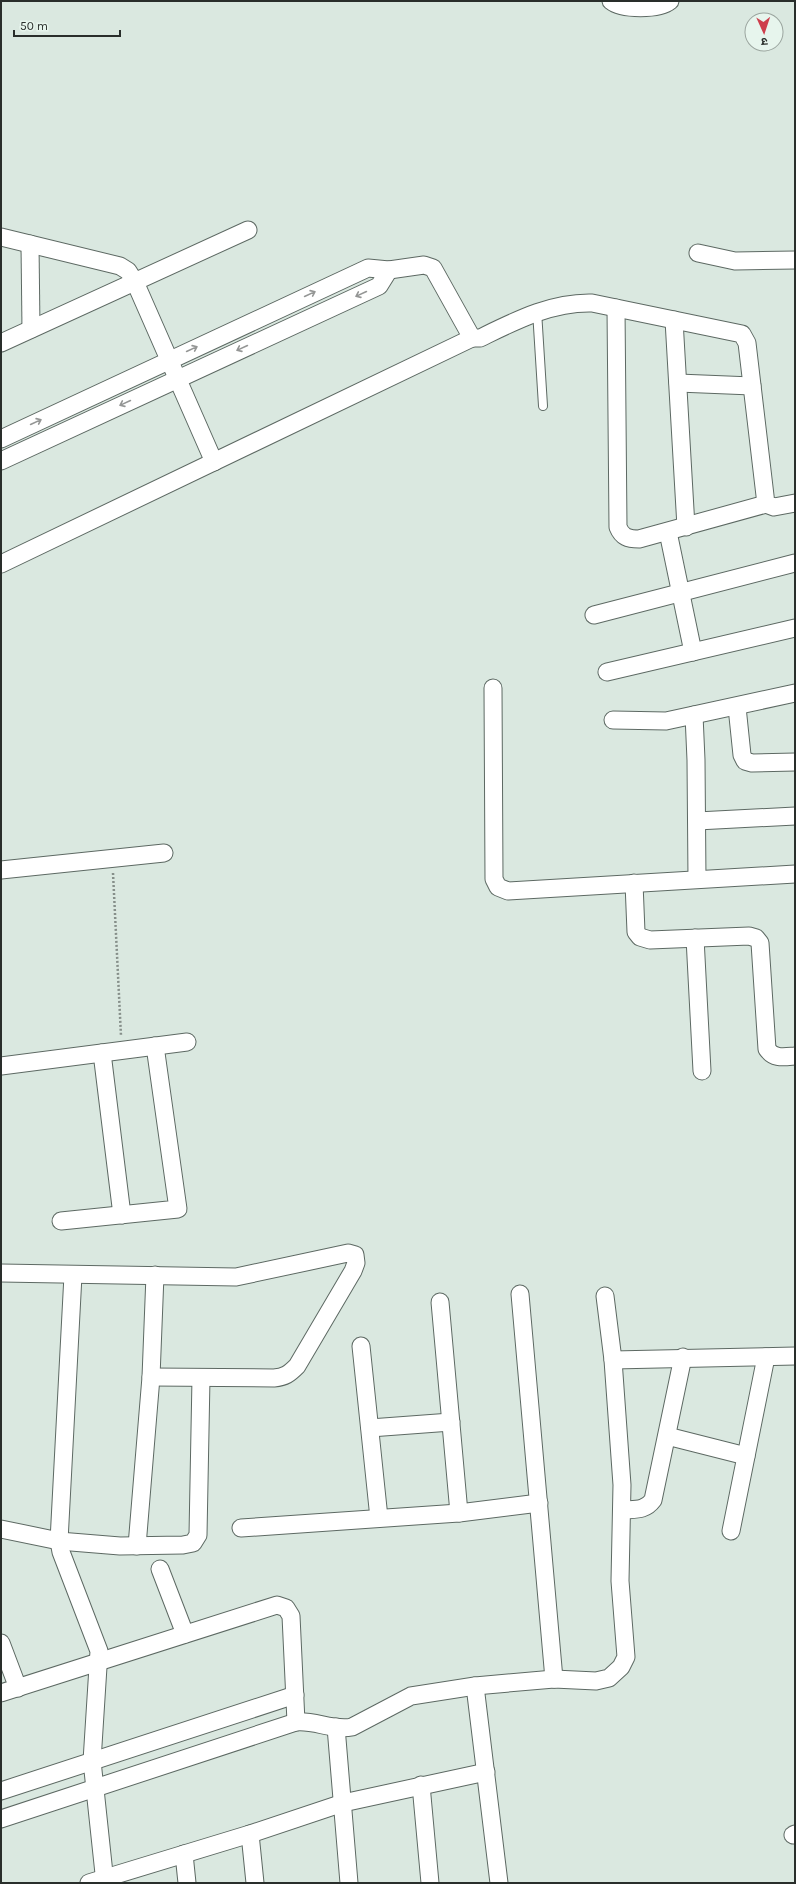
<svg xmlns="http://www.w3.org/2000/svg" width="796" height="1884" font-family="Karla,'Noto Sans Devanagari',sans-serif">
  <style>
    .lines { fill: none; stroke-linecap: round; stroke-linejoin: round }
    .service-casing { stroke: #5d6963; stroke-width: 10 }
    .minor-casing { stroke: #5d6963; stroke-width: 19 }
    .path { stroke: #868f8a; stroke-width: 2.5; stroke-dasharray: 2 2; stroke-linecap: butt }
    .service { stroke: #fff; stroke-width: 8 }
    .minor { stroke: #fff; stroke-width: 17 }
    .oneway { stroke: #949695 }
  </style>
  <rect width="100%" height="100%" fill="#dae8e0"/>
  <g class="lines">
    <defs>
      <polyline id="service" points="537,311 543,406"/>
      <g id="minor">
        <path d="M611,1c11,9 48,9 59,0"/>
        <polyline points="1,237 120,266 128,271 135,282 214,462"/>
        <polyline points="30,244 31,329"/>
        <polyline points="698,253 735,261 795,260"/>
        <path d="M616,308l2,219c4,10 10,12 21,12l127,-35"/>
        <polyline points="674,320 686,527"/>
        <polyline points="1,343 248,230"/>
        <polyline points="678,383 752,386"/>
        <path d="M1,439l367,-171 21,2 35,-5 9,3 39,70h8c35,-17 71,-36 112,-35l150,31 5,9 19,161 8,3 21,-4"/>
        <polyline points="1,461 379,286 389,270"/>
        <polyline points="668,532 693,652"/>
        <polyline points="1,564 472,338"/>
        <polyline points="594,615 795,563"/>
        <polyline points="607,672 795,628"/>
        <polyline points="493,688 494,879 498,887 508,891 795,874"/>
        <polyline points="737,707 742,755 745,761 752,763 795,762"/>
        <polyline points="694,715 696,760 697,879"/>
        <polyline points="613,720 666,721 795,693"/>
        <polyline points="697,821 795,816"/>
        <polyline points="1,870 164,853"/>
        <path d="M634,883l2,49 4,5 10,3 99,-4 7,2 4,5 7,106c7,10 16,8 28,7"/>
        <polyline points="695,938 702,1071"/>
        <polyline points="102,1053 122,1215"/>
        <polyline points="1,1066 187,1042"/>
        <polyline points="61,1221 178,1209 155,1046"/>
        <path d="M1,1273l235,4 112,-24 7,2 1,8 -3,8 -56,95c-8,8 -12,11 -23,12l-123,-1"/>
        <polyline points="73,1275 59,1541 61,1552 99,1651 92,1761 105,1883"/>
        <polyline points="520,1294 554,1679"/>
        <polyline points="440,1302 459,1513"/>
        <polyline points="361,1346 379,1518"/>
        <polyline points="613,1360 795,1356"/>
        <polyline points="370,1428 451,1422"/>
        <polyline points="667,1436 746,1456"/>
        <path d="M623,1510c12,-1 22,1 30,-10l30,-143"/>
        <polyline points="241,1528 459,1513 539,1503"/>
        <polyline points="1,1529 59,1541 120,1546 183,1545 193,1543 198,1535 201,1378"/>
        <polyline points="731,1531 766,1357"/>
        <polyline points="137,1546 151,1377 155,1275"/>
        <polyline points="160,1569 185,1634"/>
        <polyline points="1,1643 18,1688"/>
        <polyline points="475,1686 499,1883"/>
        <polyline points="1,1693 277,1605 286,1608 291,1616 296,1722"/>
        <polyline points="336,1727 349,1883"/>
        <polyline points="421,1785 430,1883"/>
        <polyline points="1,1791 295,1695"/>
        <path d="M1,1819l295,-97c19,-2 37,9 56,5l59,-31 64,-10 79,-7 42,2 13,-3 12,-11 5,-10 -6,-76 2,-96 -9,-125 -8,-64"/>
        <polyline points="250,1834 255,1883"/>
        <polyline points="793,1835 795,1834"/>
        <polyline points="184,1854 187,1883"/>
        <polyline points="89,1883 250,1834 343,1803 486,1772"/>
      </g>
    </defs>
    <use href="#service" class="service-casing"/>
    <use href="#minor" class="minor-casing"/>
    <polyline class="path" points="113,873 121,1036"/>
    <use href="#service" class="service"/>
    <use href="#minor" class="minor"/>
  </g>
  <defs><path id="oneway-shaft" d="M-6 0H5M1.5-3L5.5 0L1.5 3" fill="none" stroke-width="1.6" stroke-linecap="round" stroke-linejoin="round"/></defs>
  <g class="oneway">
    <use href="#oneway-shaft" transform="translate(310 294) rotate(-25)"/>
    <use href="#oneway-shaft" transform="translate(361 294) rotate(155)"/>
    <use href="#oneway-shaft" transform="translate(242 348) rotate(155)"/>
    <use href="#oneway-shaft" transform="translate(192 349) rotate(-25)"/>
    <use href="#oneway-shaft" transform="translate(125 403) rotate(155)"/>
    <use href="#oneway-shaft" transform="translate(36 422) rotate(-25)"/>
  </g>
  <rect width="796" height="1884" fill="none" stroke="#292e2b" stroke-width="4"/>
  <g transform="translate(764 32) rotate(177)"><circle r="19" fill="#e7f5ed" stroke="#9ba59f"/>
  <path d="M0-3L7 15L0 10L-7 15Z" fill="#ce3e4c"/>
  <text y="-6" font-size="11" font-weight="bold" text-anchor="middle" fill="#292e2b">उ</text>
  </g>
  <path d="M14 30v6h106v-6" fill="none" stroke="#292e2b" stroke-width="2"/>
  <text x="20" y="30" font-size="12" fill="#292e2b" stroke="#e7f5ed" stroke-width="3" paint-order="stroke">50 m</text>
</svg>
